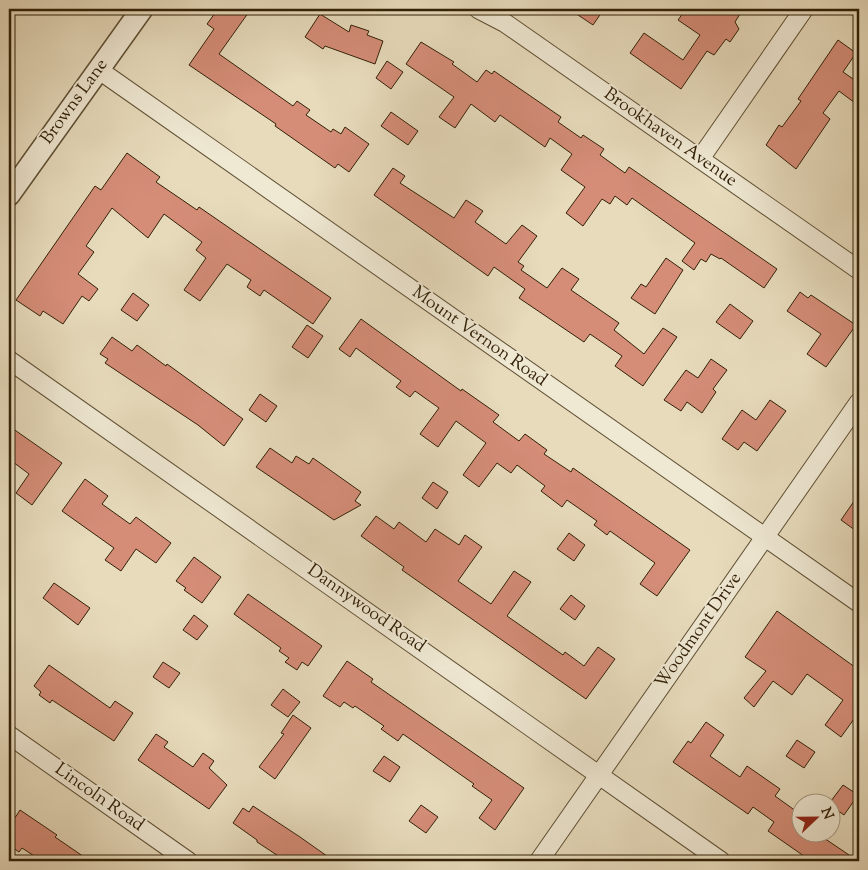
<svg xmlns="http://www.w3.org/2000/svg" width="868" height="870" font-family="'Sorts Mill Goudy',serif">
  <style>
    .building { fill: #d58d78; stroke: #322107 }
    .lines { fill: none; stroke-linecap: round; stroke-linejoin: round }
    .minor-casing { stroke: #5f5034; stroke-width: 20 }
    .tertiary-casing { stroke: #5f5034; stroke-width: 24 }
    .minor { stroke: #efe8d3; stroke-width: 18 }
    .tertiary { stroke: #efe8d3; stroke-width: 21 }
    .labels { text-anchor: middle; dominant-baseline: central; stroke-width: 4; stroke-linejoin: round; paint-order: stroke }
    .street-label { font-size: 18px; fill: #322107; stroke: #efe8d3 }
  </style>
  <rect width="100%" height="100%" fill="#e7dbbc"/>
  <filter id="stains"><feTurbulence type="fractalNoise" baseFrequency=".004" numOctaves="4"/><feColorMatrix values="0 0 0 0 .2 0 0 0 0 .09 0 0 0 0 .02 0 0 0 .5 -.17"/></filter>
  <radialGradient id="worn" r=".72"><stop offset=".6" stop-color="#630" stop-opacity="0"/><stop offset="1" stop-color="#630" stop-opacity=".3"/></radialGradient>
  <g class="building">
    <polygon points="218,9 251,9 219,54 293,106 297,101 310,110 306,115 331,132 333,129 341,134 345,127 369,144 349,172 338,164 335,168 275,126 276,124 189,65 214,29 207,24"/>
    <polygon points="569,9 604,9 593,25"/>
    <polygon points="686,9 743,9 735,22 739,29 730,42 726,39 714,55 707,51 681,89 630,53 644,33 683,60 700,35 678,20"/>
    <polygon points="320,14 349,32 351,25 369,31 367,35 383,41 375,64 325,46 323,49 305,37"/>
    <polygon points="838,40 856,53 843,72 859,83 859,106 839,91 823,113 830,119 796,169 766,145 779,125 782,127 801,101 798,99"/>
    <polygon points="421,42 454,62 452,64 477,82 486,70 492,74 494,71 561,117 558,122 581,138 583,135 604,149 600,155 625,173 629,167 777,269 764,288 721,258 720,259 711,254 706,262 701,259 694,270 682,261 695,243 632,198 627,205 615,196 610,204 602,199 583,226 566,213 585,187 561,170 572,154 550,138 545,147 500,115 495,122 471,104 455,128 439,117 454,97 406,64"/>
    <polygon points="387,61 403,72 391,89 376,78"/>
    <polygon points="391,112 418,131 408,145 381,126"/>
    <polygon points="127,153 160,177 156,182 197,210 199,207 331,298 313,324 264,290 260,296 247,287 251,280 227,264 200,301 184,290 206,258 196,250 202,242 164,214 148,238 112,208 86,246 94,252 78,274 98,289 89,301 82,296 63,324 43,311 40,316 16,300 95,186 101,190"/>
    <polygon points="393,168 405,176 400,183 454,218 466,200 483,211 475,222 506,244 522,225 537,236 518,262 524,266 521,270 547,288 562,268 579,279 571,290 619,323 614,330 644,354 663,328 677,337 643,386 615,366 622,356 590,334 584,342 519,298 525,289 494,267 488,276 374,195"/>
    <polygon points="666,258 683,270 655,314 631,298 641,284 646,287"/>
    <polygon points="800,292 808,298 811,295 856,325 826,367 807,354 821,334 787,311"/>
    <polygon points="133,293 149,305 137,321 121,310"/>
    <polygon points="730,304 753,321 740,339 716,322"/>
    <polygon points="361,319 461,391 462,389 499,415 493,422 519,441 525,434 547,450 544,454 571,472 573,468 690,550 657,596 640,584 655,563 610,531 607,535 594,525 597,521 567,500 562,507 541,491 545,486 517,465 511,473 497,463 479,487 463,475 486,443 456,421 438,447 420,434 439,408 415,391 410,397 396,387 401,381 356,348 350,357 339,349"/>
    <polygon points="307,325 323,336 308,358 292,347"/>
    <polygon points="112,337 132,351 137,345 166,366 167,364 243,419 224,446 198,425 105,363 108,359 100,354"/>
    <polygon points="711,359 727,370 713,389 716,392 702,413 687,402 681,411 664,400 686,370 698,378"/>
    <polygon points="260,394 277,406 266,422 249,410"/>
    <polygon points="770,400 786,411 757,451 744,442 738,450 722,439 742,410 756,420"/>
    <polygon points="9,426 62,463 32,505 16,493 29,474 9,459"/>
    <polygon points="270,448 292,463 296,456 309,464 313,458 361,492 355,501 361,505 334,520 256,467"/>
    <polygon points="85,479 108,496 102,504 130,524 136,517 171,543 156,563 136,549 121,571 105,560 114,548 62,511"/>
    <polygon points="433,482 448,492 437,509 422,498"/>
    <polygon points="859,494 859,533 841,520"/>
    <polygon points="376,516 394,529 399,522 426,542 435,529 459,545 465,535 482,547 458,581 491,604 514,571 531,582 507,616 563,655 565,652 584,666 598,647 615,659 586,699 402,570 404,567 361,536"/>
    <polygon points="569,533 585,545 574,561 557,549"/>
    <polygon points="194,557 221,577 202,603 184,590 186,588 176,581"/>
    <polygon points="54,583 90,608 78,625 43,598"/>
    <polygon points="248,594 322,646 308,666 302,662 297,670 285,662 289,658 279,651 281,648 234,614"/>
    <polygon points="571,595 585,606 575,620 560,609"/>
    <polygon points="777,611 859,670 859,712 841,737 825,725 843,700 807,674 792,695 773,681 754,707 744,698 766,671 745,657"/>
    <polygon points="194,615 208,626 197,640 183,630"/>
    <polygon points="347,661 373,679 371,682 524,788 495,830 479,818 492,800 472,786 474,784 403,734 398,741 381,729 384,726 355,706 353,708 344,702 340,707 323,696"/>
    <polygon points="163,662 180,673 169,688 153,677"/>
    <polygon points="49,665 110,708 115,701 133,713 114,741 52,700 50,703 39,695 41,692 34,686"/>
    <polygon points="283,689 300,702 288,717 271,705"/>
    <polygon points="293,715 311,728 275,779 259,767 284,734 281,733"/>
    <polygon points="706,722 724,735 710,756 740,777 747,766 780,789 775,796 800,814 800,832 815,832 858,861 811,861 768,831 774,822 753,807 748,814 673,762 688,741 691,743"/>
    <polygon points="156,734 168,742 164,747 193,767 203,753 214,761 209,768 227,785 209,809 138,760"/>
    <polygon points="797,740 815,752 804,768 786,756"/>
    <polygon points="384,756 400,767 390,782 373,771"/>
    <polygon points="843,785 858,795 844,815 831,806 831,801"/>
    <polygon points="421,805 438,817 426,833 409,821"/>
    <polygon points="253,806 300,837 334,861 286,861 257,842 257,840 233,823 243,808 249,812"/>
    <polygon points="20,810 57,835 55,837 90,861 42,861 22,848 19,852 9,845 9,827"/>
  </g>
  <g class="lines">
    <defs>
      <g id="minor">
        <polyline points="478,9 505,23 859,270"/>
        <polyline points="99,70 859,603"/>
        <polyline points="700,159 804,9"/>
        <polyline points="9,360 721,861"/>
        <polyline points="9,735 188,861"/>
        <polyline points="539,861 859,402"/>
      </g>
      <polyline id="tertiary" points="9,195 142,9"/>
    </defs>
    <use href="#minor" class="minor-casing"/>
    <use href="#tertiary" class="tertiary-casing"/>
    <use href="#minor" class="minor"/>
    <use href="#tertiary" class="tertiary"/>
  </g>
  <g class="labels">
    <g class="street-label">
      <text transform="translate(75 102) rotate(-54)">Browns Lane</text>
      <text transform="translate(670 138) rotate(35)">Brookhaven Avenue</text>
      <text transform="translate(479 337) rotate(35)">Mount Vernon Road</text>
      <text transform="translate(366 609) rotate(35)">Dannywood Road</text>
      <text transform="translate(699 631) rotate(-55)">Woodmont Drive</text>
      <text transform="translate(99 798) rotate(35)">Lincoln Road</text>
    </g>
  </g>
  <rect width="868" height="870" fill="none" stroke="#e7dbbc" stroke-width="30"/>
  <rect x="10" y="10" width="848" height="850" fill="none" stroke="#322107" stroke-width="2.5"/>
  <rect x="15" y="15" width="838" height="840" fill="none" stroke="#322107"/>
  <g transform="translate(816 818) rotate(68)"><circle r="24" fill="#efe8d3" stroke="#a39881"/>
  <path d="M0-4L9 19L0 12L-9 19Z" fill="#8f2418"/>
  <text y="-8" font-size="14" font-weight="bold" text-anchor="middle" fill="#322107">N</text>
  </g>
  <rect width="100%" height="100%" filter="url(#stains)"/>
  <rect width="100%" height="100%" fill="url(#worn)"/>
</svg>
